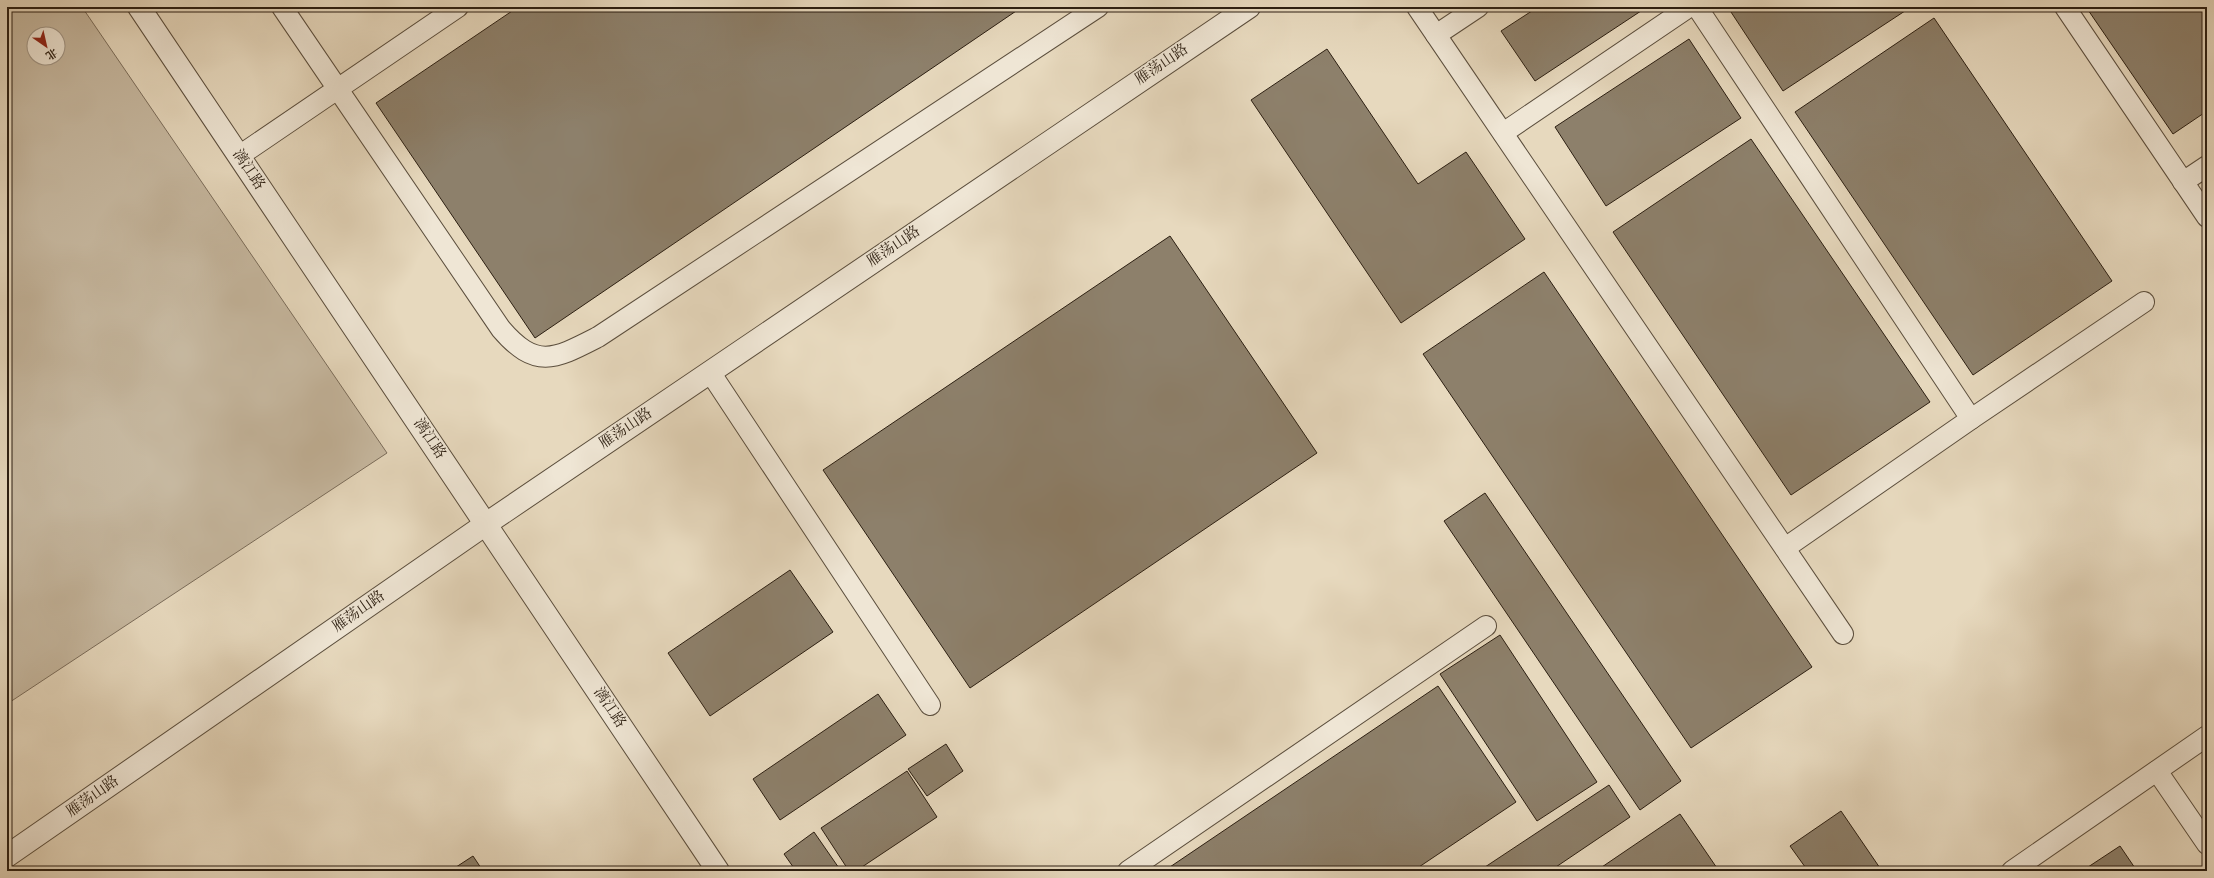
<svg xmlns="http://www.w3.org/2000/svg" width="2214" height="878" font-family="'Sorts Mill Goudy','Noto Serif SC',serif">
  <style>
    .green { fill: #c7b9a1; stroke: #7a6c5a; fill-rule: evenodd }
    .building { fill: #8d806b; stroke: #2c1f12 }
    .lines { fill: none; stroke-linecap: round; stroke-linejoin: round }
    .service-casing { stroke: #5b4e3d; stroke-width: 22 }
    .minor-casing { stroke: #5b4e3d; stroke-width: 24 }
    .tertiary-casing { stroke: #5b4e3d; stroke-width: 24 }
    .service { stroke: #efe6d5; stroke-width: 20 }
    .minor { stroke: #efe6d5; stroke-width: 22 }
    .tertiary { stroke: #efe6d5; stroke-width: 22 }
    .labels { text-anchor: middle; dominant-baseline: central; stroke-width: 3; stroke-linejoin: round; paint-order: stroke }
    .street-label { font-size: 15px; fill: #2c1f12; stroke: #efe6d5 }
  </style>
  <rect width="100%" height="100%" fill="#e7d9be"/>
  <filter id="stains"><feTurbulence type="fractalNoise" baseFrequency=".005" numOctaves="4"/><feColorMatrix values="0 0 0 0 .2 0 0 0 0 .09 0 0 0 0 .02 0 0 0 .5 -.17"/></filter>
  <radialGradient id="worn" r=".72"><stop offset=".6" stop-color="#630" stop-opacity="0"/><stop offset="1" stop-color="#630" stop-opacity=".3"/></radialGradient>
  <path class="green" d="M7,7h75l305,446 -380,251zM34,34h24v24h-24z"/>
  <g class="building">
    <polygon points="518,7 1022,7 535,338 376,103"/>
    <polygon points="1538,7 1647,7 1535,81 1501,31"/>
    <polygon points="1732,7 1911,7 1783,91 1729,9"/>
    <polygon points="2086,7 2207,7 2207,111 2173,134"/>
    <polygon points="1934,18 2112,281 1973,375 1795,112"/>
    <polygon points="1689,39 1741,118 1606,206 1555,127"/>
    <polygon points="1327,49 1418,184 1466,152 1525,239 1401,323 1251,100"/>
    <polygon points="1751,139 1930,402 1791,495 1613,232"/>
    <polygon points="1170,236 1317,453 970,688 823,470"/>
    <polygon points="1544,272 1812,667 1691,748 1423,354"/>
    <polygon points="1485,493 1681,781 1640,810 1444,521"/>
    <polygon points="790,570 833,632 710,716 668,653"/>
    <polygon points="1500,635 1597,782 1537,821 1440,674"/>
    <polygon points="1438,686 1516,802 1413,871 1164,871"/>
    <polygon points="878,694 906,735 780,820 753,779"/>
    <polygon points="946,744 963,771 927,796 908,769"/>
    <polygon points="907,771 937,817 856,871 849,871 821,828"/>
    <polygon points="1609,785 1630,817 1550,871 1479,871"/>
    <polygon points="1841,811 1882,871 1808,871 1790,846"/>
    <polygon points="1680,814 1719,871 1596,871"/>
    <polygon points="814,832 841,871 796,871 784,854"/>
    <polygon points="2120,846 2137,871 2082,871"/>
    <polygon points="473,856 483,871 450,871"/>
  </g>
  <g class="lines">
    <defs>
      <g id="service">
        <path d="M282,7l219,322c35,41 54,30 97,8l500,-330"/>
        <polyline points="1417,7 1843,634"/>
        <polyline points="1697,7 1971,419 1785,548"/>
        <polyline points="2065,7 2207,217"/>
        <polyline points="1436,35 1478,7"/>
        <polyline points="1503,133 1689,7"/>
        <polyline points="239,156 458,7"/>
        <polyline points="2183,182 2207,166"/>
        <polyline points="710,372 930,705"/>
        <polyline points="1971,419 2144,302"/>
        <polyline points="2157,771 2207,844"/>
        <polyline points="1128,871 1486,626"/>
        <polyline points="2012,871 2207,736"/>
      </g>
      <polyline id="minor" points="7,856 486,524 1249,7"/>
      <polyline id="tertiary" points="139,7 718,871"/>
    </defs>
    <use href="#service" class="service-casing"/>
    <use href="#minor" class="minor-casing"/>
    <use href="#tertiary" class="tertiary-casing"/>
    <use href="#service" class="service"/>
    <use href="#minor" class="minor"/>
    <use href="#tertiary" class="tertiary"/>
  </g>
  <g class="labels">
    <g class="street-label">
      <text transform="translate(1162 65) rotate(-34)">雁荡山路</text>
      <text transform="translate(248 170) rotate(56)">漓江路</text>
      <text transform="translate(894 247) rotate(-34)">雁荡山路</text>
      <text transform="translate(626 429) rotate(-34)">雁荡山路</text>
      <text transform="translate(429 439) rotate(56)">漓江路</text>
      <text transform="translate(359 612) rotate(-35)">雁荡山路</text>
      <text transform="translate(609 708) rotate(56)">漓江路</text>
      <text transform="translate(93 797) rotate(-35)">雁荡山路</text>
    </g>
  </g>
  <rect width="2214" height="878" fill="none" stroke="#e7d9be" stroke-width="24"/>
  <rect x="8" y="8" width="2198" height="862" fill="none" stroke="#2c1f12" stroke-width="2"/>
  <rect x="12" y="12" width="2190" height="854" fill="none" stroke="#2c1f12"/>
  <g transform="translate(46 46) rotate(146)"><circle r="19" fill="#efe6d5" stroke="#a19687"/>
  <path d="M0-3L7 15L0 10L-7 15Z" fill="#8f2418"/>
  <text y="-6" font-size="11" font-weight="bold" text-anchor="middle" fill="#2c1f12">北</text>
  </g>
  <rect width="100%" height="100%" filter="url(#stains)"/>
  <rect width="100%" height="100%" fill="url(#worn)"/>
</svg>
